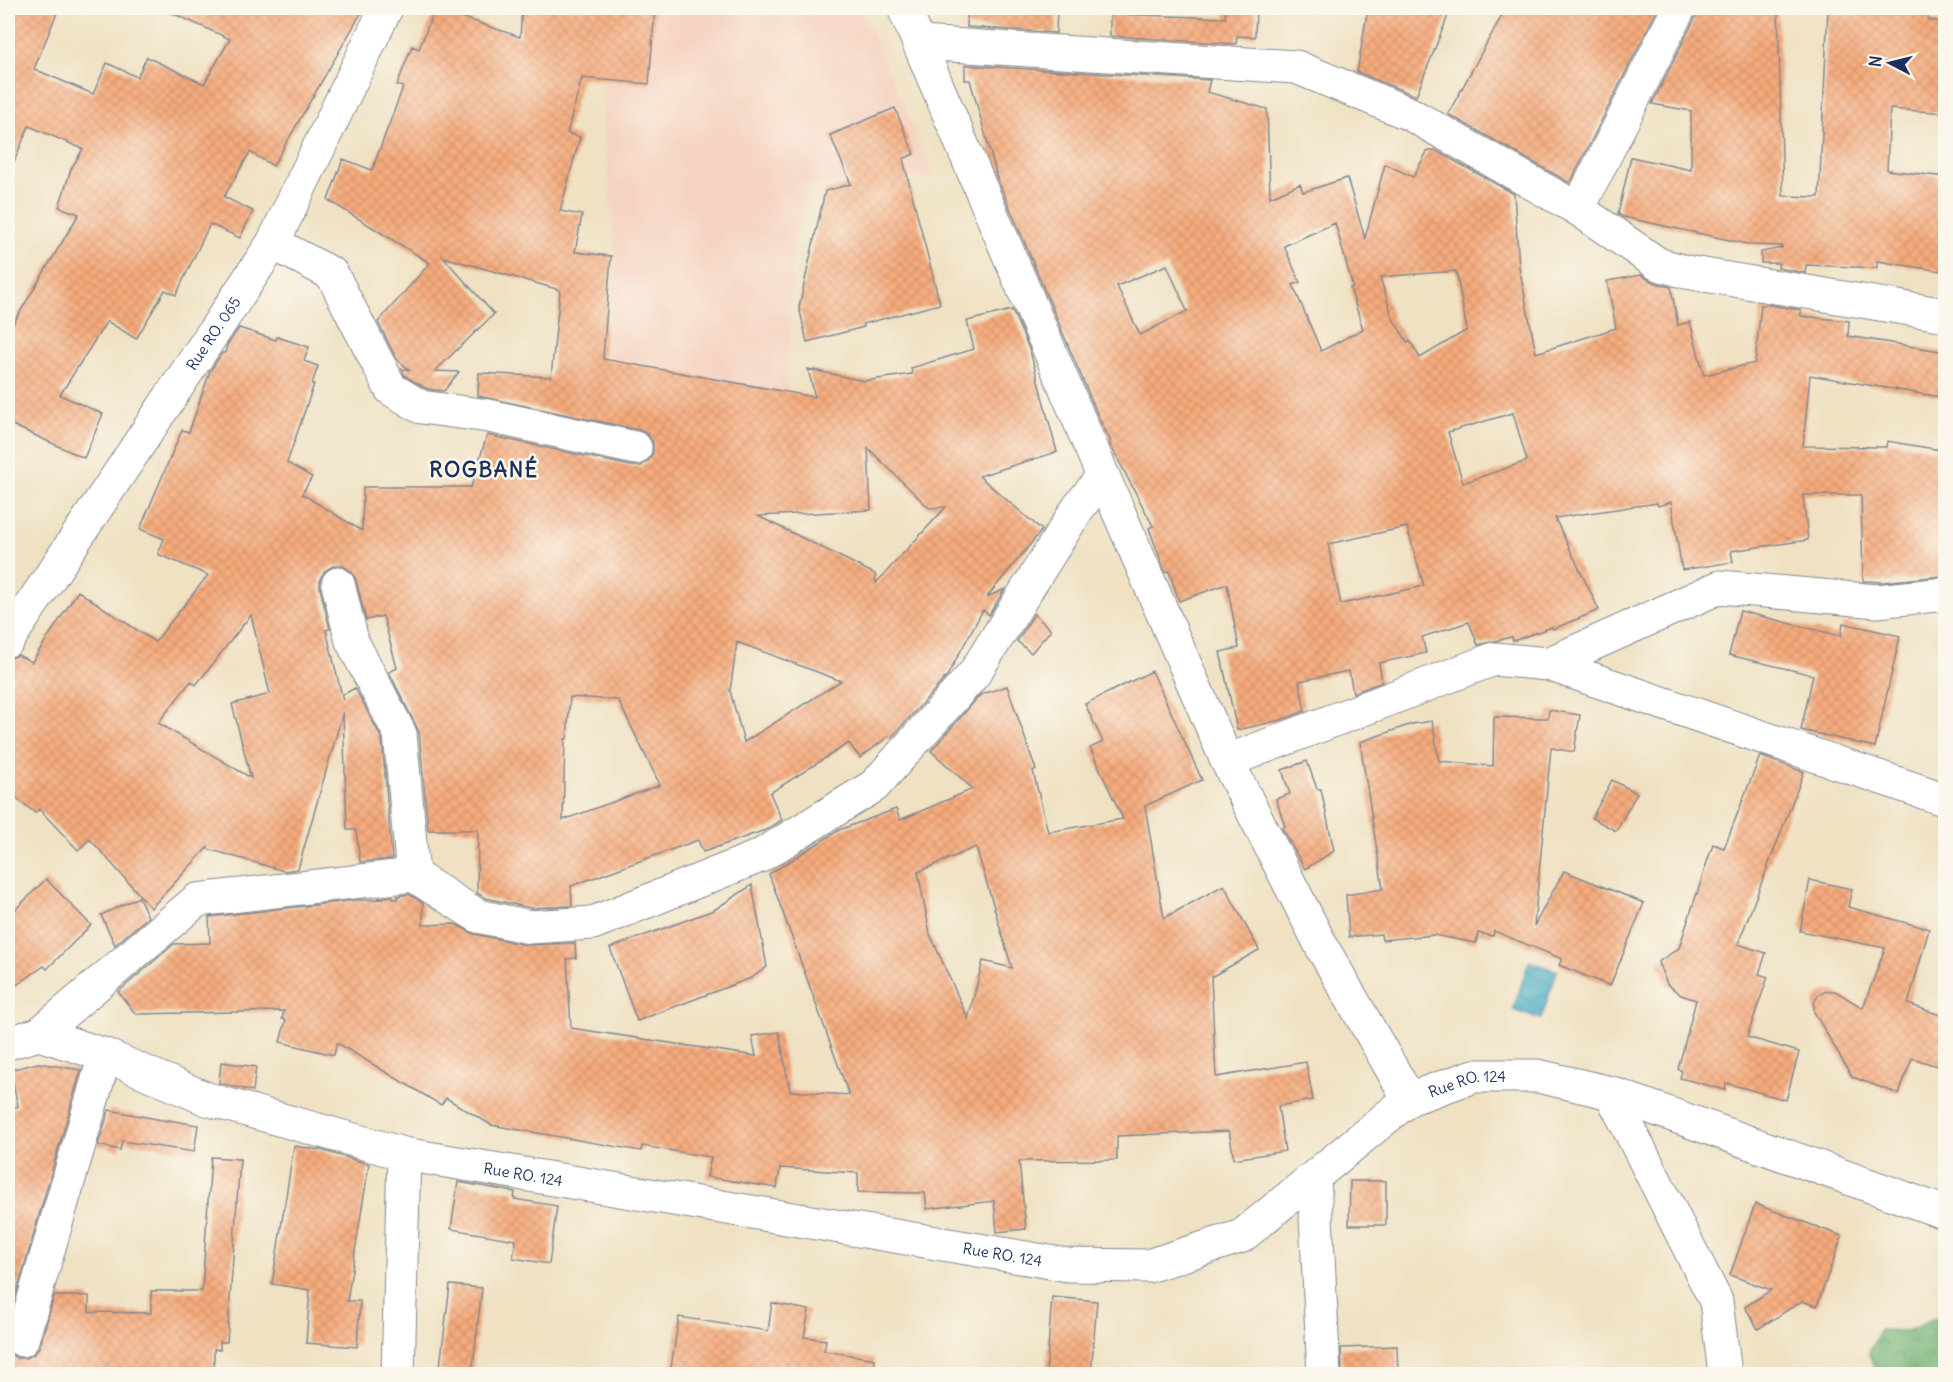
<svg xmlns="http://www.w3.org/2000/svg" width="1953" height="1382" font-family="Delius,sans-serif">
<style>
.built{fill:#f5d3c1}
.forest{fill:url(#forest-crowns);stroke:#457068;stroke-width:1.5}
.water{fill:url(#water-waves);stroke:#2e6d90;stroke-width:1.5}
.building{fill:url(#building-cross-hatch);fill-rule:evenodd}
.lines{fill:none;stroke-linecap:round;stroke-linejoin:round}
.minor-casing{stroke:#858890;stroke-width:35}
.minor{stroke:#fff;stroke-width:33}
.labels{text-anchor:middle;dominant-baseline:central;stroke-width:5;stroke-linejoin:round;paint-order:stroke}
.street-label{font-size:15px;fill:#1b2f5e;stroke:#fbf7ec}
.district-label{font-size:21px;font-weight:bold;letter-spacing:1.5px;fill:#1b2f5e;stroke:#fbf7ec}
</style>
<defs>
<pattern id="forest-crowns" width="20" height="18" patternUnits="userSpaceOnUse" patternTransform="scale(1.5)"><rect width="20" height="18" fill="#6fb072"/><path d="M2 6a3 3 0 1 1 6 0M12 15a3 3 0 1 1 6 0" fill="none" stroke="#5a9061"/></pattern>
<pattern id="water-waves" width="16" height="10" patternUnits="userSpaceOnUse" patternTransform="scale(1.5)"><rect width="16" height="10" fill="#42abc2"/><path d="M0 5q4-4 8 0t8 0" fill="none" stroke="#368ca1"/></pattern>
<pattern id="building-cross-hatch" width="8" height="8" patternUnits="userSpaceOnUse" patternTransform="scale(1.5)"><rect width="8" height="8" fill="#f6ab7b"/><path d="M0 0l8 8M0 8l8-8" fill="none" stroke="#d2936d"/></pattern>
</defs>
<rect width="100%" height="100%" fill="#fbf7ec"/>
<filter id="ink" filterUnits="userSpaceOnUse"><feTurbulence type="fractalNoise" baseFrequency=".0167" numOctaves="2"/><feDisplacementMap in="SourceGraphic" scale="12" xChannelSelector="R" yChannelSelector="G"/><feConvolveMatrix kernelMatrix="1 2 1 2 8 2 1 2 1" color-interpolation-filters="sRGB"/></filter>
<filter id="wash" filterUnits="userSpaceOnUse"><feTurbulence type="fractalNoise" baseFrequency=".008" numOctaves="4" result="noise"/><feDisplacementMap in="SourceGraphic" scale="24" xChannelSelector="R" yChannelSelector="G"/><feGaussianBlur stdDeviation="1.35" result="paint"/><feColorMatrix in="noise" values="0 0 0 0 0 0 0 0 0 0 0 0 0 0 0 0 0 1.4 0 .05"/><feComposite in="paint" operator="in"/></filter>
<g filter="url(#wash)">
<rect width="100%" height="100%" fill="#efe1c2"/>
<polygon class="built" points="596,8 861,8 935,176 810,186 793,246 784,461 601,430 616,258 601,90"/>
<polygon class="forest" points="1942,1316 1945,1316 1945,1374 1876,1374 1869,1352 1880,1330 1907,1331"/>
<polygon class="water" points="1529,961 1557,971 1541,1019 1513,1010"/>
<g id="blocks">
<g class="building">
<polygon points="15,8 59,8 34,69 93,94 107,63 137,77 147,57 204,84 230,39 161,8 364,8 273,166 250,152 224,197 253,211 240,238 210,224 176,295 165,290 136,339 107,321 60,395 103,414 84,458 8,423 8,332 79,214 59,207 71,169 83,149 29,126 8,176 8,27"/>
<path d="M435,8L520,37L522,8H655L649,84L582,78L567,133L580,137L560,211L582,215L575,252L611,256L603,359L815,397L808,369L864,381L912,374L911,368L974,349L967,321L1012,310L1030,351L1057,452L979,476L1042,530L987,597L1005,589L989,615L983,610L947,676L891,738L889,736L860,758L849,743L770,793L782,820L768,829L703,852L698,840L571,886L572,906L531,908L485,898L477,893L478,830H428L419,732L389,672L397,668L383,616L366,620L356,580L352,572L343,566H333L325,571L320,579V588L330,629L326,630L343,700L342,695L355,688L382,739L392,859L360,862L356,830H347L343,712L298,869L284,871L208,849V847L151,908L90,839L78,850L39,809L35,813L8,791V659L18,655L32,662L78,591L155,642L208,575L158,554L164,539L140,529L182,430L189,432L210,371L222,353H225L227,345L239,328L276,340L277,337L309,347L304,361L318,366L312,384H314L287,463L312,477L302,494L362,531L363,487H471L487,435L631,466H641L649,460L653,453V442L647,434L639,430L478,396L479,373L551,377L560,290L443,257L494,314L435,371L459,372L444,391L427,389L405,376L402,369L409,370L396,358L378,322L430,263L328,200L343,159L372,170L403,87L397,85L412,46L419,49ZM868,448L929,508L946,507L876,583L875,574L758,516L871,510ZM251,615L270,694L232,704L251,778L158,723L191,681L196,685ZM737,642L841,681L744,742L730,691ZM570,697L618,700L660,785L563,820L565,739H567Z"/>
<polygon points="967,8 1057,8 1056,33 967,27"/>
<polygon points="1226,8 1256,8 1255,37 1237,36 1236,44 1110,36 1110,14 1225,18"/>
<polygon points="1368,8 1451,8 1416,96 1357,72"/>
<polygon points="1506,8 1658,8 1570,183 1448,114"/>
<polygon points="1698,8 1778,8 1783,196 1819,197 1828,8 1928,8 1928,20 1946,22 1946,113 1890,109 1887,170 1946,177 1946,235 1940,271 1877,261 1877,268 1806,265 1805,273 1778,268 1779,263 1761,263 1761,252 1782,248 1782,246 1752,245 1623,217 1618,214 1631,157 1691,170 1691,111 1652,104 1696,16"/>
<path d="M965,65L1210,80L1207,92L1267,109L1270,197L1300,184L1303,192L1347,178L1365,238L1385,164L1413,177L1427,152L1435,150L1514,194L1519,267L1536,353L1616,328L1607,281L1641,275L1653,282L1671,287L1678,325L1690,322L1704,375L1755,363L1761,305H1770L1801,310V316L1849,321L1848,336L1946,352V398L1810,375L1803,446L1886,447L1887,441L1946,451V494L1940,525L1941,576L1883,582L1863,581L1861,495H1803L1808,540L1731,551L1733,562L1682,570L1671,502L1658,506L1657,503L1555,518L1599,610L1553,629L1552,627L1513,641L1512,637L1478,645L1469,622L1422,637L1426,653L1379,663L1382,682L1353,693L1349,671L1299,681L1305,711L1281,720L1237,730L1220,652L1239,648L1227,584L1179,601L1169,571L1165,572L1149,528L1153,526L1110,444V440L1099,418L995,173H996L970,80H965ZM1335,223L1353,287L1350,288L1363,329L1321,351L1293,285L1300,282L1284,246ZM1167,265L1187,311L1140,335L1117,286ZM1456,271L1467,330L1420,358L1410,341L1408,343L1393,319L1380,277ZM1513,413L1527,461L1463,483L1448,432ZM1407,527L1424,586L1341,604L1328,544Z"/>
<polygon points="895,108 914,154 903,159 940,304 863,324 864,327 807,342 799,307 825,191 851,184 830,135"/>
<polygon points="1740,611 1841,636 1843,623 1900,636 1875,747 1801,730 1813,675 1729,655"/>
<polygon points="1034,614 1051,630 1031,653 1017,641"/>
<path d="M1152,671L1202,780L1145,806L1164,918L1224,885L1259,950L1211,977L1216,1077L1306,1062L1313,1100L1278,1106L1285,1151L1234,1159L1229,1131L1117,1136V1160L1019,1161L1026,1229L997,1232L994,1201L927,1209L925,1193L858,1192V1173L780,1168L777,1188L707,1177L711,1157L642,1146L641,1151L491,1125L446,1098L441,1105L337,1043L334,1055L280,1042L286,1020L282,1019L284,1011L136,1014L118,992L174,944L210,943L209,917L357,900L384,899L378,898L393,896V899H397L398,896L409,894L423,903V925L455,924L474,934L526,945L575,943L576,958L567,959L571,1028L756,1056L752,1036L779,1032L790,1091L849,1095L769,874L839,830L896,809L900,820L973,789L931,751L980,695L1007,686L1036,770L1033,771L1048,832L1123,819L1090,748L1103,742L1085,704ZM976,847L1012,968L983,961L968,1019L930,934L918,872Z"/>
<polygon points="1549,710 1580,715 1574,752 1551,748 1534,926 1564,871 1644,903 1610,986 1559,965 1562,959 1494,931 1493,936 1478,933 1476,943 1434,935 1382,940 1381,934 1349,937 1346,895 1383,889 1360,742 1412,724 1432,721 1439,761 1493,766 1494,717 1548,718"/>
<polygon points="1760,756 1804,772 1738,944 1766,953 1759,974 1768,977 1747,1037 1799,1052 1786,1100 1726,1083 1725,1090 1680,1078 1682,1071 1678,1069 1696,1000 1681,995 1667,984 1658,962 1679,948 1713,844 1724,848"/>
<polygon points="1307,761 1317,789 1321,789 1334,851 1305,869 1282,828 1285,826 1276,799 1290,794 1282,770"/>
<polygon points="1612,780 1637,793 1616,831 1592,818"/>
<polygon points="46,879 91,925 47,969 44,966 8,991 8,917"/>
<polygon points="1810,880 1852,889 1848,907 1929,929 1908,1004 1946,1017 1946,1069 1912,1058 1899,1094 1852,1077 1814,1012 1814,1003 1818,995 1826,991 1835,991 1863,1008 1885,948 1800,931"/>
<polygon points="752,885 767,967 751,978 637,1021 610,948 714,910"/>
<polygon points="139,897 148,917 115,945 101,915"/>
<polygon points="221,1062 256,1067 253,1091 219,1083"/>
<polygon points="38,1063 81,1070 8,1323 8,1111 18,1106 10,1070"/>
<polygon points="109,1110 167,1121 168,1120 198,1125 194,1152 122,1141 120,1150 98,1145"/>
<polygon points="294,1146 321,1150 369,1164 347,1301 360,1301 357,1347 306,1343 310,1290 272,1284"/>
<polygon points="211,1157 240,1159 227,1342 220,1342 220,1350 214,1349 214,1374 8,1374 8,1351 16,1358 26,1358 34,1354 40,1346 54,1296 89,1296 89,1312 151,1313 151,1291 202,1291"/>
<polygon points="1350,1181 1386,1181 1386,1225 1349,1225"/>
<polygon points="458,1182 515,1192 514,1199 557,1206 549,1264 513,1258 516,1240 451,1229"/>
<polygon points="1755,1204 1842,1236 1817,1306 1802,1301 1758,1329 1745,1307 1771,1290 1730,1275"/>
<polygon points="450,1285 482,1288 472,1374 439,1374"/>
<polygon points="1052,1297 1097,1301 1091,1374 1046,1374"/>
<polygon points="772,1303 809,1310 804,1337 826,1340 824,1351 875,1359 874,1374 670,1374 679,1317 768,1331"/>
<polygon points="1397,1346 1398,1374 1342,1374 1341,1348"/>
</g>
</g>
</g>
<g filter="url(#ink)">
<use href="#blocks" fill-opacity="0" stroke="#858890" stroke-width="1.5"/>
<g class="lines">
<defs>
<g id="minor">
<polyline points="904,8 1103,476 1227,761 1322,947 1409,1099"/>
<polyline points="920,43 1296,67 1410,114 1578,209 1658,264 1686,272 1946,315"/>
<polyline points="1578,209 1679,8"/>
<polyline points="273,243 332,274 391,389 421,407 489,416 635,448"/>
<polyline points="338,584 352,641 400,734 413,875"/>
<path id="s1" d="M8,640L273,243L386,8"/>
<polyline points="1548,664 1720,587 1877,601 1946,594"/>
<polyline points="1227,761 1494,659 1548,664 1946,800"/>
<polyline points="39,1034 197,900 413,875 478,916 530,927 593,923 760,856 874,786 974,674 1078,508 1103,476"/>
<path id="s2" d="M8,1043L39,1034L105,1055L207,1099L404,1154L1068,1265L1148,1266L1242,1236L1409,1099L1474,1076H1538L1611,1093L1946,1213"/>
<polyline points="1611,1093 1716,1301 1725,1374"/>
<polyline points="1314,1178 1324,1374"/>
<polyline points="22,1340 105,1055"/>
<polyline points="398,1374 404,1154"/>
</g>
</defs>
<use href="#minor" class="minor-casing"/>
<use href="#minor" class="minor"/>
</g>
</g>
<g class="labels">
<g class="street-label">
<text stroke="none"><textPath href="#s1" startOffset="369">Rue RO. 065</textPath></text>
<text stroke="none"><textPath href="#s2" startOffset="1546">Rue RO. 124</textPath></text>
<text stroke="none"><textPath href="#s2" startOffset="538">Rue RO. 124</textPath></text>
<text stroke="none"><textPath href="#s2" startOffset="1024">Rue RO. 124</textPath></text>
</g>
<g class="district-label">
<text x="484" y="469">ROGBANÉ</text>
</g>
</g>
<rect width="1953" height="1382" fill="none" stroke="#fbf7ec" stroke-width="30"/>
<g transform="translate(1890 63) rotate(277)" stroke="#fbf7ec" stroke-width="4.5" paint-order="stroke">
<path d="M0-4.5L10 22L0 15L-10 22Z" fill="#1b2f5e"/>
<text y="-9" font-size="16" font-weight="bold" text-anchor="middle" fill="#1b2f5e">N</text>
</g>
</svg>
